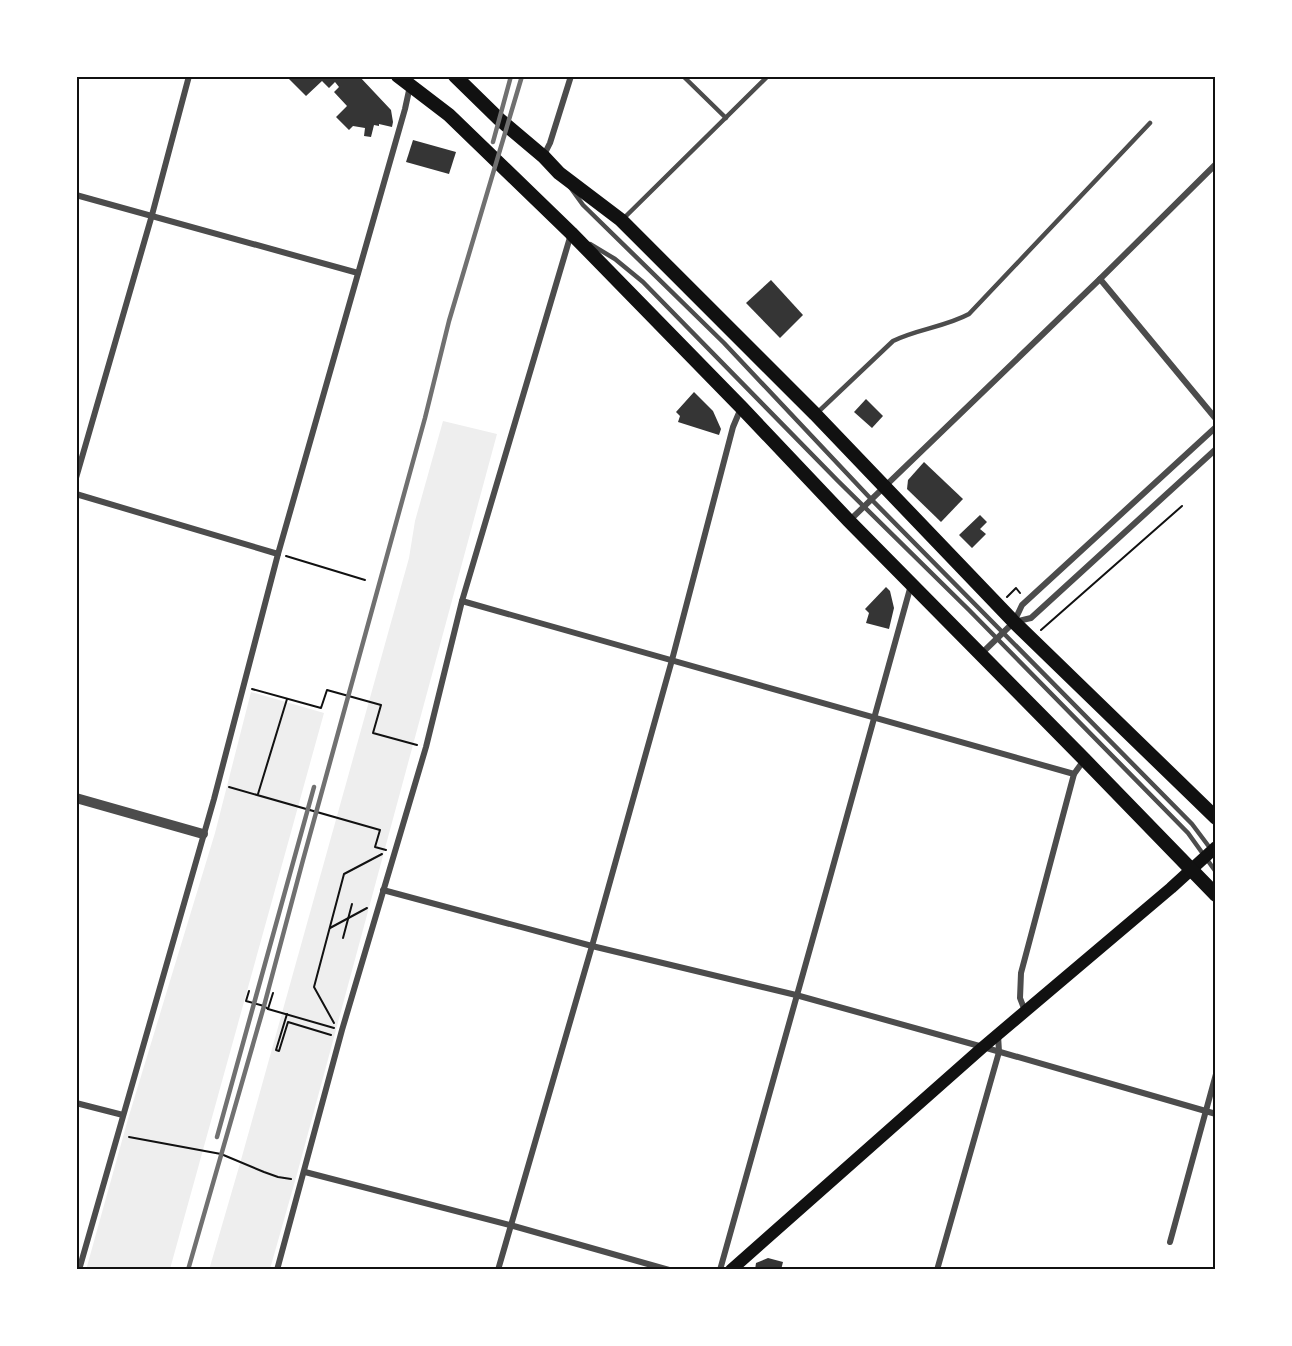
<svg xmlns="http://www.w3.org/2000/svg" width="1292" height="1346" font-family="Manrope,sans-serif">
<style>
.green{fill:#eee}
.building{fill:#353535}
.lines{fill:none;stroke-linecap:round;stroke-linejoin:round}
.path{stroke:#111;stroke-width:2}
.service{stroke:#4c4c4c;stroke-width:4.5}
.minor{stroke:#4c4c4c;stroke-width:6}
.tertiary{stroke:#4c4c4c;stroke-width:10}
.secondary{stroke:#111;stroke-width:12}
.trunk{stroke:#111;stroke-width:14}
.rail{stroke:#707070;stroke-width:4.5}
.neatline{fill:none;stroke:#111;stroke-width:2}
</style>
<rect width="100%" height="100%" fill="#fff"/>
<g class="green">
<polygon points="443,421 497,434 297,1174 270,1269 209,1270 241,1160 409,558 415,521"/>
<polygon points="251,692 324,713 170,1269 86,1270 128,1119 215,833"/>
</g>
<g class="building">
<polygon points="286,76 359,76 391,110 393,122 392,127 379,124 379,126 374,125 371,137 364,136 365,128 353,126 349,130 336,117 347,106 334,92 339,87 335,82 329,88 322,81 306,96"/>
<polygon points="413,140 456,152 449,174 406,162"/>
<polygon points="771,280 803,315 780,338 746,303"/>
<polygon points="694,392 713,411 721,429 719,435 678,422 680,416 676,412"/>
<polygon points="866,399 883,416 872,428 854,412"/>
<polygon points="924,462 963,499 941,522 907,489 908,480"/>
<polygon points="980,515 987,522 980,529 986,534 972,548 959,535"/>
<polygon points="886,587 890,591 894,608 889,629 866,623 869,613 865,609"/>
<polygon points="768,1258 783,1262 781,1270 755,1270 756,1263"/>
</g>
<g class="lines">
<g class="path">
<polyline points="286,556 365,580"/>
<polyline points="1007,597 1016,588 1020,593"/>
<polyline points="1041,630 1182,506"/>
<polyline points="252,689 321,708 327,690 381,705 373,733 417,745"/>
<polyline points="229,787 380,830 375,847 386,850"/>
<polyline points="258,794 287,699"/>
<polyline points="330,928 367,908"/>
<polyline points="343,938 352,904"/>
<polyline points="249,991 246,1001 264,1006 268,1009 273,993"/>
<polyline points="268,1009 334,1028"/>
<polyline points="287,1014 276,1050 279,1051 288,1022 331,1035"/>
<polyline points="334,1023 314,987 344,874 382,854"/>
<polyline points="129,1137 221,1154 264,1172 278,1177 291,1179"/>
</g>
<g class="service">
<polyline points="683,76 726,118"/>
<polyline points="570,187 583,205 724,343 871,499 1192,824 1216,856"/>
<polyline points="623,219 768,76"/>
<polyline points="590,244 615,259 643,282 838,481 969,610 1188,833 1216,872"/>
<path d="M817,413L893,341C917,329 945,327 969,314L1150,123"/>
</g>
<g class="minor">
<polyline points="544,155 550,143 571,76"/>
<polyline points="76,195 358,273"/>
<polyline points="1100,279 1216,419"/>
<polyline points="76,478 152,215 189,76"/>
<polyline points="76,494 278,554"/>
<polyline points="849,521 1100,279 1216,164"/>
<polyline points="462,601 1074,774"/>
<polyline points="1014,622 1031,618 1216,449"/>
<polyline points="981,654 1014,622 1022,605 1216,427"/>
<polyline points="383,890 592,946 796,995 983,1047 1216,1114"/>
<polyline points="1025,1011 1020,998 1021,973 1074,774 1084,760"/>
<polyline points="76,1103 123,1115"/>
<polyline points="305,1172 510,1225 669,1270"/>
<polyline points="1170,1242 1216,1074"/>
<polyline points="79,1270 214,799 278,554 405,109 410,86"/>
<polyline points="277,1270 342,1030 426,747 462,601 571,234"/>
<polyline points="498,1270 592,946 672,660 733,427 741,408"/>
<path d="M720,1270C783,1041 849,814 911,585"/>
<polyline points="937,1270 999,1052 998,1035"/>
</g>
<polyline class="tertiary" points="76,798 203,834"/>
<polyline class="secondary" points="731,1270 983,1047 1171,888 1216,847"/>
<g class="trunk">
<polyline points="398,76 449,115 571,233 742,408 849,521 1084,759 1216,895"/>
<polyline points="455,76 499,119 544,157 559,173 621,220 815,414 1014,622 1216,818"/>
</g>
<g class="rail">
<polyline points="493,142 511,76"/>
<polyline points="217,1137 314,787"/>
<polyline points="188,1270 264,1006 303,860 425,418 449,321 522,76"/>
</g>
</g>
<rect width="1292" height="1346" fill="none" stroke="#ffffff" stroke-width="156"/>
<rect x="78" y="78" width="1136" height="1190" class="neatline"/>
</svg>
